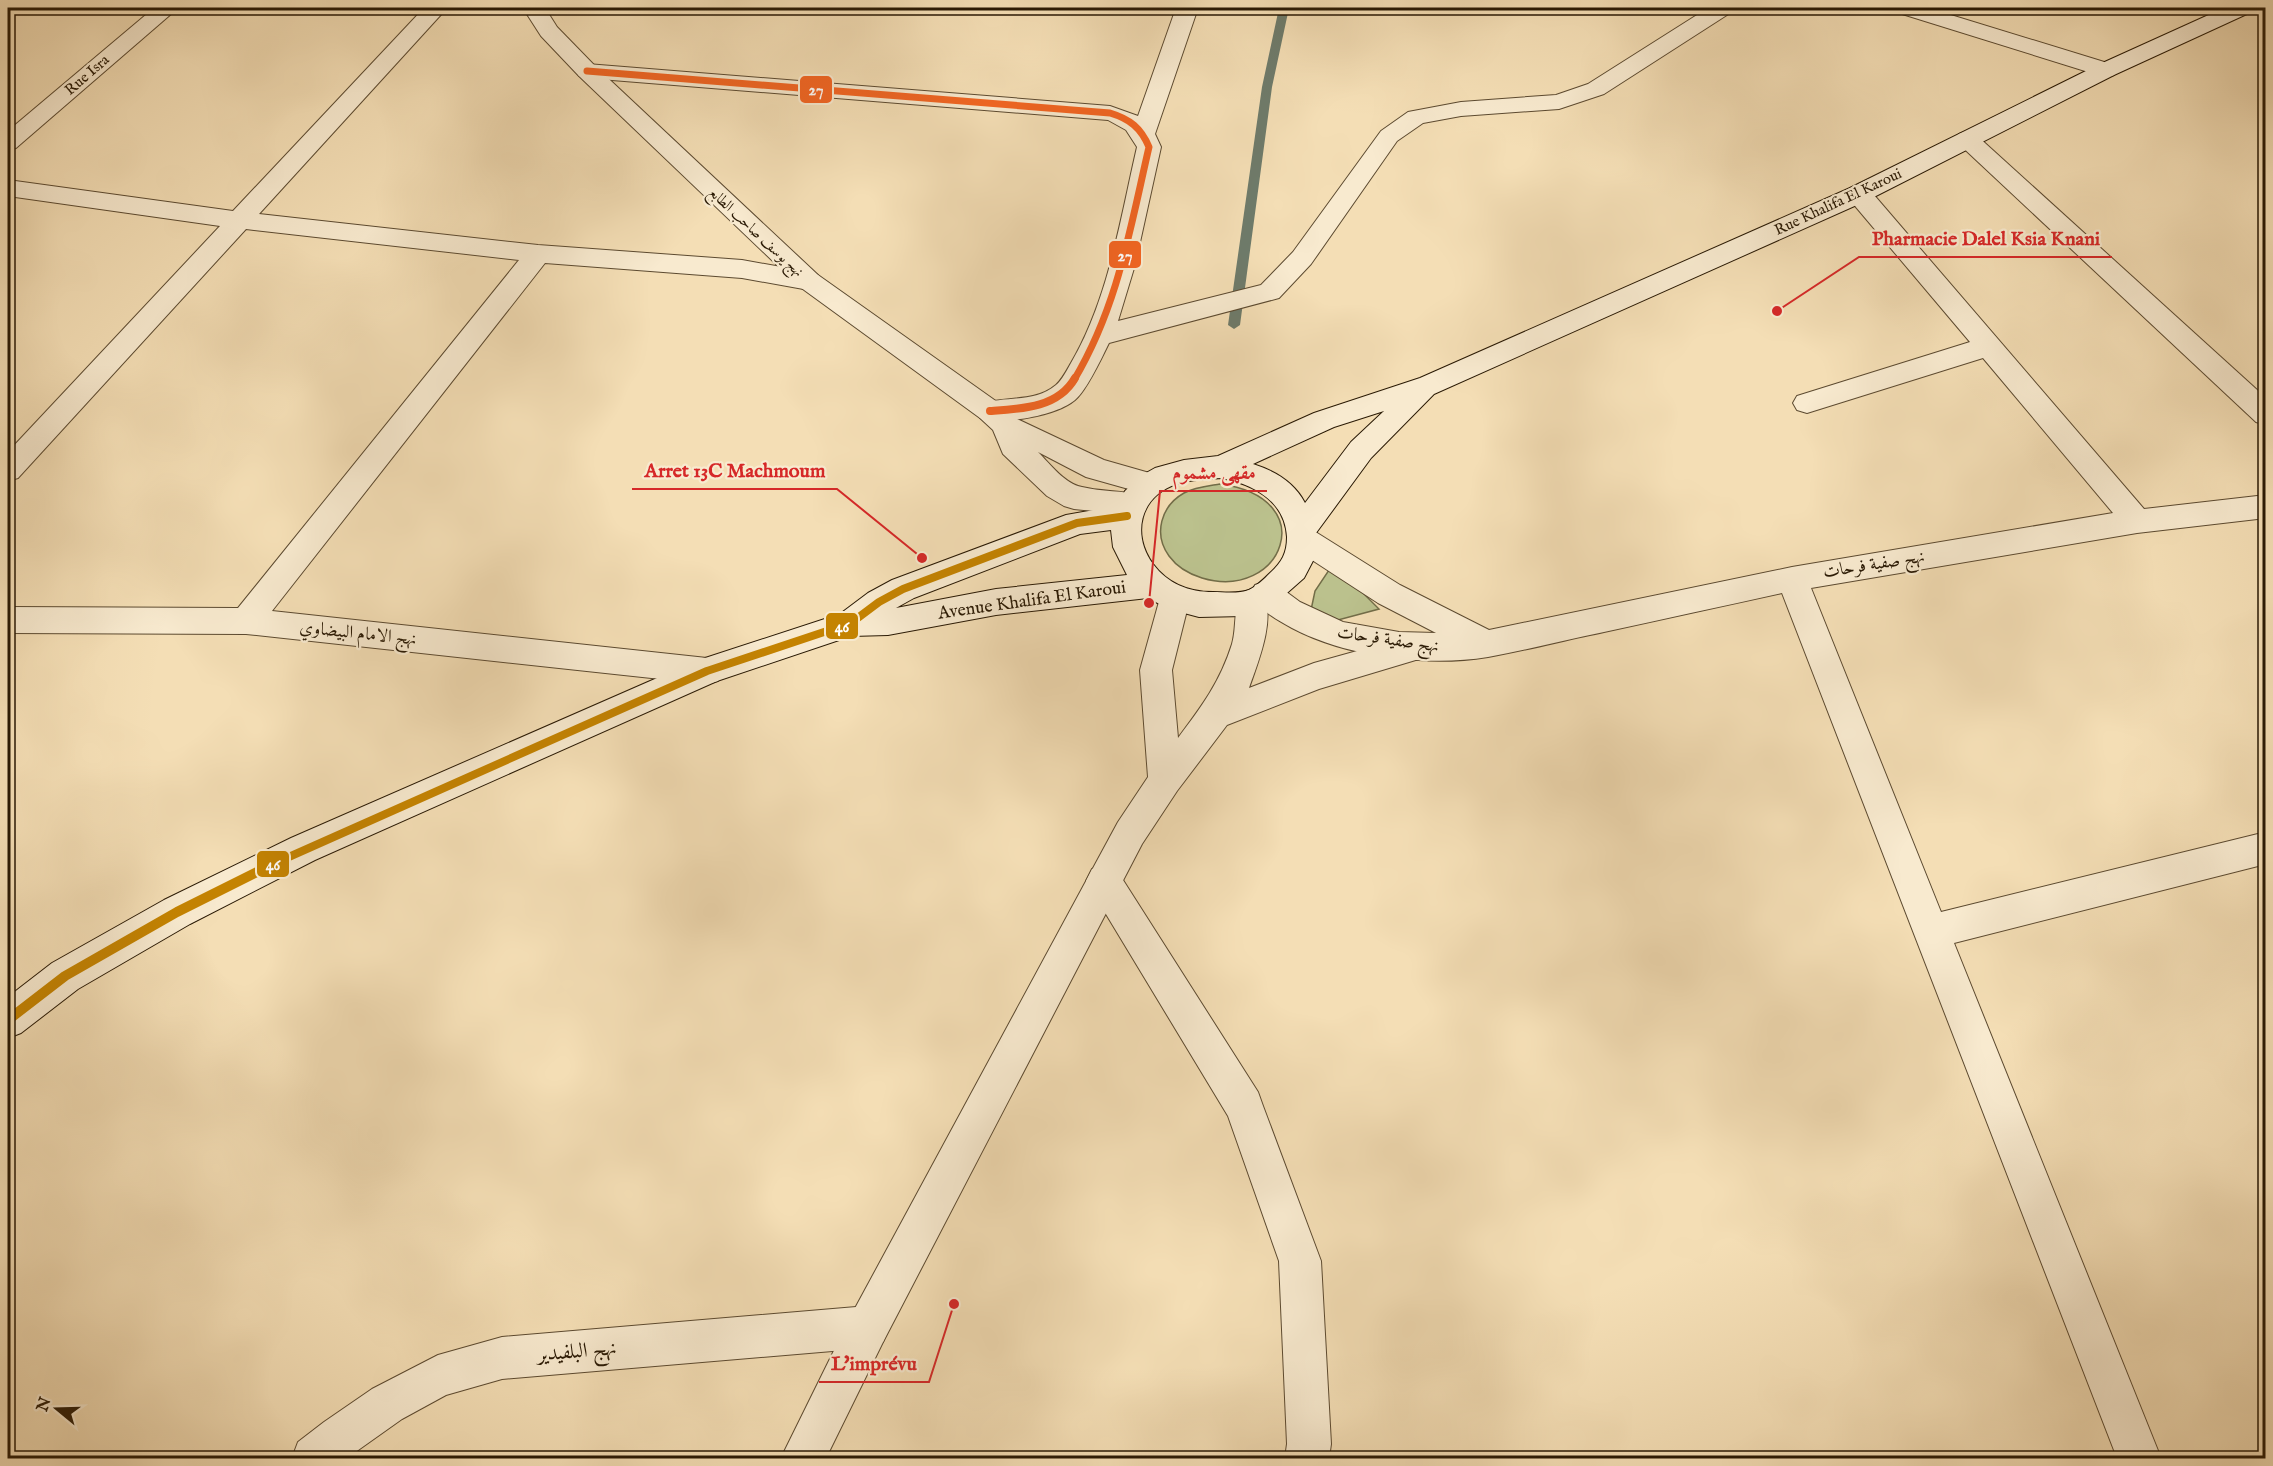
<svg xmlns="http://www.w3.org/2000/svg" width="2273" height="1466" font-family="'IM FELL English',Amiri,serif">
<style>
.green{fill:#bbc18d;stroke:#726d48;stroke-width:1.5}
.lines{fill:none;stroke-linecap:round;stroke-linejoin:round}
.stream{fill:#6e7b6b;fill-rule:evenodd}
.minor-casing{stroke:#5c4a30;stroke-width:2}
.tertiary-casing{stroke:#5c4a30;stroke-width:2}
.secondary-casing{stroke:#291904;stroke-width:2}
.minor{fill:#f8eacf;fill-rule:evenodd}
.tertiary{fill:#f8eacf;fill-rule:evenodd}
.secondary{fill:#f8eacf;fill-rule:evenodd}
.bus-1-far1-casing{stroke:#f8eacf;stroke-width:10}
.bus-1-casing{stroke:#f8eacf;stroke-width:13}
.bus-2-far1-casing{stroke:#f8eacf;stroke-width:13}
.bus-2-casing{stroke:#f8eacf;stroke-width:15}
.bus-1-far1{stroke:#f26522;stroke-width:7}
.bus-1{stroke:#f26522;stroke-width:8}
.bus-2-far1{stroke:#c48301;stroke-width:8}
.bus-2{stroke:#c48301;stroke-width:10}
.labels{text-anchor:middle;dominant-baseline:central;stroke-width:4.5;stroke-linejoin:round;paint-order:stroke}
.far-street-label{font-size:15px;fill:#291904;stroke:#f8eacf}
.street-label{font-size:18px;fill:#291904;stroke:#f8eacf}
.near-street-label{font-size:21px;fill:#291904;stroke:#f8eacf}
.leader{fill:none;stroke:#d62828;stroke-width:2}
.callout-dot{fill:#d62828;stroke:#f8eacf;stroke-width:2}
.callout-label{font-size:20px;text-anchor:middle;font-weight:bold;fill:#d62828;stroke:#f8eacf;stroke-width:4.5;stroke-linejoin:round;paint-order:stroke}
.line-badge{stroke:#f8eacf;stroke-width:2}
.badge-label{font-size:16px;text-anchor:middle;font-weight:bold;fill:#fff}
</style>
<rect width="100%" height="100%" fill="#f4deb5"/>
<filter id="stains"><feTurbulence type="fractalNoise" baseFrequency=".00333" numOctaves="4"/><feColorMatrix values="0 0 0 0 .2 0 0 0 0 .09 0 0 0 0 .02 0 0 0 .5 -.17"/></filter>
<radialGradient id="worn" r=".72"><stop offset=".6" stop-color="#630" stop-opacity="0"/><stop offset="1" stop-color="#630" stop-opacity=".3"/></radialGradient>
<g class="green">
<path d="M1220,484C1324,498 1282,602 1202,578C1189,574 1177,567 1169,556C1153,534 1161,506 1184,493C1195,487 1208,486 1220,484Z"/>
<polygon points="1331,567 1356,586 1379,609 1338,620 1311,610 1315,591"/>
</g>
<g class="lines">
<polygon class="stream" points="1279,8 1289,8 1272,87 1240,325 1234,329 1228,325 1262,87"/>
<defs>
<g id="minor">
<polygon points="154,8 178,8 16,148 8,150 8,131"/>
<polygon points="424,8 447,8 259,214 538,245 742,260 809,272 818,275 822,281 818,287 809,290 742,278 545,263 272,611 707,658 718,661 723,671 718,681 707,684 246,634 8,633 8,607 238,608 519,260 246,229 18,478 8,481 8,452 220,226 8,196 8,180 233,211"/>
<path d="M1176,8H1198L1155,134L1161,147L1135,265L1118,321L1261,285L1293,252L1381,131L1408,112L1461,102L1556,95L1588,84L1708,8H1733L1730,13L1604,94L1559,109L1461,116L1423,123L1397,141L1311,264L1279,298L1109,343C1102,357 1087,390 1075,400C1056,416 1003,425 980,418L976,411L980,404C1004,396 1035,403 1056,385C1062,380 1067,370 1071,363C1109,298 1120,220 1137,147L1126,130L1108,120L587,78L579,76L576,71L579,66L587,64L1110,106L1138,116Z"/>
<polygon points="1896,8 1928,8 2114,65 2117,70 2114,75 2106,77 2098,75 1899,13"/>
<polygon points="1967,131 1975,134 2266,398 2266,425 2256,422 1959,144 1955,139 1959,134"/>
<path d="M1859,186L1868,188L2144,509L2266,495V518L2137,533L1811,588L1941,912L2266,832V864L1954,943L2161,1458H2117L1782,593C1723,606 1663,619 1604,632C1565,640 1527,650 1488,657C1427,667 1347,657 1292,628C1277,620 1259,610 1251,594L1255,585L1266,581L1277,585L1300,602L1343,622L1399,632L1436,633L1378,603L1292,547L1288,539L1292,531L1303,527L1314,531L1400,585L1489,630L1792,567L2113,513L1983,358L1807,413L1797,410L1793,403L1797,396L1970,342L1850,200L1847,194L1850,188Z"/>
<polygon points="1104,865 1116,869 1258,1092 1263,1106 1321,1261 1331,1444 1329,1458 1285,1458 1287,1444 1279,1261 1228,1116 1086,881 1092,869"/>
<polygon points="868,1306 883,1312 889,1327 883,1342 868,1348 502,1379 446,1395 402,1419 347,1458 292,1458 298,1442 324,1422 372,1389 438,1355 502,1337"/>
</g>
<g id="tertiary">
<path d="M523,8H545L557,27L595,66L818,275L1000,404L1015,418L1104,460L1160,476L1165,484L1160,492L1150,495L1086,477L1038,452C1050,464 1065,484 1082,487C1102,492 1123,490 1142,496L1147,504L1142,512L1132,515L1074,509L1064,506L1047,496L1003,454L993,430L980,418L800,287L579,76L541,36Z"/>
<path d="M1175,585L1186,589L1190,598L1172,670L1178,738C1202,706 1220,682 1232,644C1237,627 1233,609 1241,593L1252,589L1263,593C1276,619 1258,662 1249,688L1314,663L1418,634L1429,638L1434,647L1429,656L1319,689L1227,725L1177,791L1142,844L883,1342L826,1458H781L853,1312L1118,822L1148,777L1140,670L1160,598L1164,589Z"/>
</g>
<path id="secondary" d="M2224,8H2252L2249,13L2114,75L1868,200L1434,394L1371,458L1316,533L1315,557L1304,578L1270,608L1244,616L1199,617L1169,609L1148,598L996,615L888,635L851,636L717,681L315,860L190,924L78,989L21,1033L8,1038V997L52,963L164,900L291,838L696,661L840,614L868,593L892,580L1066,515L1117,506L1125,491L1139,477L1155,468L1184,460L1218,456L1314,413L1420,378L1850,188L2098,65ZM1384,411L1351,442L1305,503C1294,482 1275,471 1253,464L1334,427ZM1222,478C1254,485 1285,501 1287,537C1287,553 1282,562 1270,573C1264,579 1257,586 1249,590C1239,594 1223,592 1213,592C1189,592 1168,584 1153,564C1131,534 1140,496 1177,484C1191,479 1207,479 1222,478ZM1111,530L1113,547L1127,575L996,589L896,608L914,598L1080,534Z"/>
</defs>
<use href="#minor" class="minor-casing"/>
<use href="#tertiary" class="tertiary-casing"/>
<use href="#secondary" class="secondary-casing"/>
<use href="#minor" class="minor"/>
<use href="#tertiary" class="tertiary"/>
<use href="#secondary" class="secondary"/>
<defs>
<path id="bus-1-far1" d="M587,71L1110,113C1130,119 1141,128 1149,147C1130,229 1118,306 1074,380"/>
<path id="bus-1" d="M990,411C1021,409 1058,408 1075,378"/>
<polyline id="bus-2-far1" points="282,860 707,671 851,623 879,602 903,589 1077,523 1127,516"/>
<polyline id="bus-2" points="8,1020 65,976 177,912 285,858"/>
</defs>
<use href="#bus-1-far1" class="bus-1-far1-casing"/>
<use href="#bus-1" class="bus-1-casing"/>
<use href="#bus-2-far1" class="bus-2-far1-casing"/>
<use href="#bus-2" class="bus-2-casing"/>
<use href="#bus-1-far1" class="bus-1-far1"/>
<use href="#bus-1" class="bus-1"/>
<use href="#bus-2-far1" class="bus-2-far1"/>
<use href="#bus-2" class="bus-2"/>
</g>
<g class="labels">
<g class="far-street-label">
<text transform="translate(87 75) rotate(-41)">Rue Isra</text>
<text transform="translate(1838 202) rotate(-25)">Rue Khalifa El Karoui</text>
<text transform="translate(756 232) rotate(43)">نهج يوسف صاحب الطابع</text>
</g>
<g class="street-label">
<text transform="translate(1874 565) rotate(-9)">نهج صفية فرحات</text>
<text transform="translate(1032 601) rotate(-8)">Avenue Khalifa El Karoui</text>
<text transform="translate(358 634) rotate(6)">نهج الامام البيضاوي</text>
<text transform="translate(1388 640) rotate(8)">نهج صفية فرحات</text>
</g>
<g class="near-street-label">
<text transform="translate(577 1352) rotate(-5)">نهج البلفيدير</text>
</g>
</g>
<path class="leader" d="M1777 311L1859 257H2112M922 558L837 489H632M1149 603L1160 491H1267M954 1304L929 1382H819"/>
<g class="callout-dot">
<circle cx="1777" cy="311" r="6"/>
<circle cx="922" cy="558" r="6"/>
<circle cx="1149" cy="603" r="6"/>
<circle cx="954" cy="1304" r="6"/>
</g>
<g class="callout-label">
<text x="1986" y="245">Pharmacie Dalel Ksia Knani</text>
<text x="735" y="477">Arret 13C Machmoum</text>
<text x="1214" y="479">مقهى مشموم</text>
<text x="874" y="1370">L'imprévu</text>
</g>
<g class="line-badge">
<rect x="799" y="75" width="34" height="29" rx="6" fill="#f26522"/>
<rect x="1108" y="240" width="34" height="29" rx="6" fill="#f26522"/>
<rect x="825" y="612" width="34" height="28" rx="6" fill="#c48301"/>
<rect x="256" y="850" width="34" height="28" rx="6" fill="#c48301"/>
</g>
<g class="badge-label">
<text x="816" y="95">27</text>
<text x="1125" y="261">27</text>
<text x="842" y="632">46</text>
<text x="273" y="870">46</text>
</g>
<rect width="2273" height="1466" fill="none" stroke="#f4deb5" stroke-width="30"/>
<rect x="9" y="9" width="2255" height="1448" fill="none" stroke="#291904" stroke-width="3"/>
<rect x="15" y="15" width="2243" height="1436" fill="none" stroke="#291904" stroke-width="1.5"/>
<g transform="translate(57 1409) rotate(289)" stroke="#f8eacf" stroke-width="4.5" paint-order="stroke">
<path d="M0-4.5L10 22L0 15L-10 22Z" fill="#291904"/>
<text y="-9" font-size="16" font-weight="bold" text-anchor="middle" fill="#291904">N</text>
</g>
<rect width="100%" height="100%" filter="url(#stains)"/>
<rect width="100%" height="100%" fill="url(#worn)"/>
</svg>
